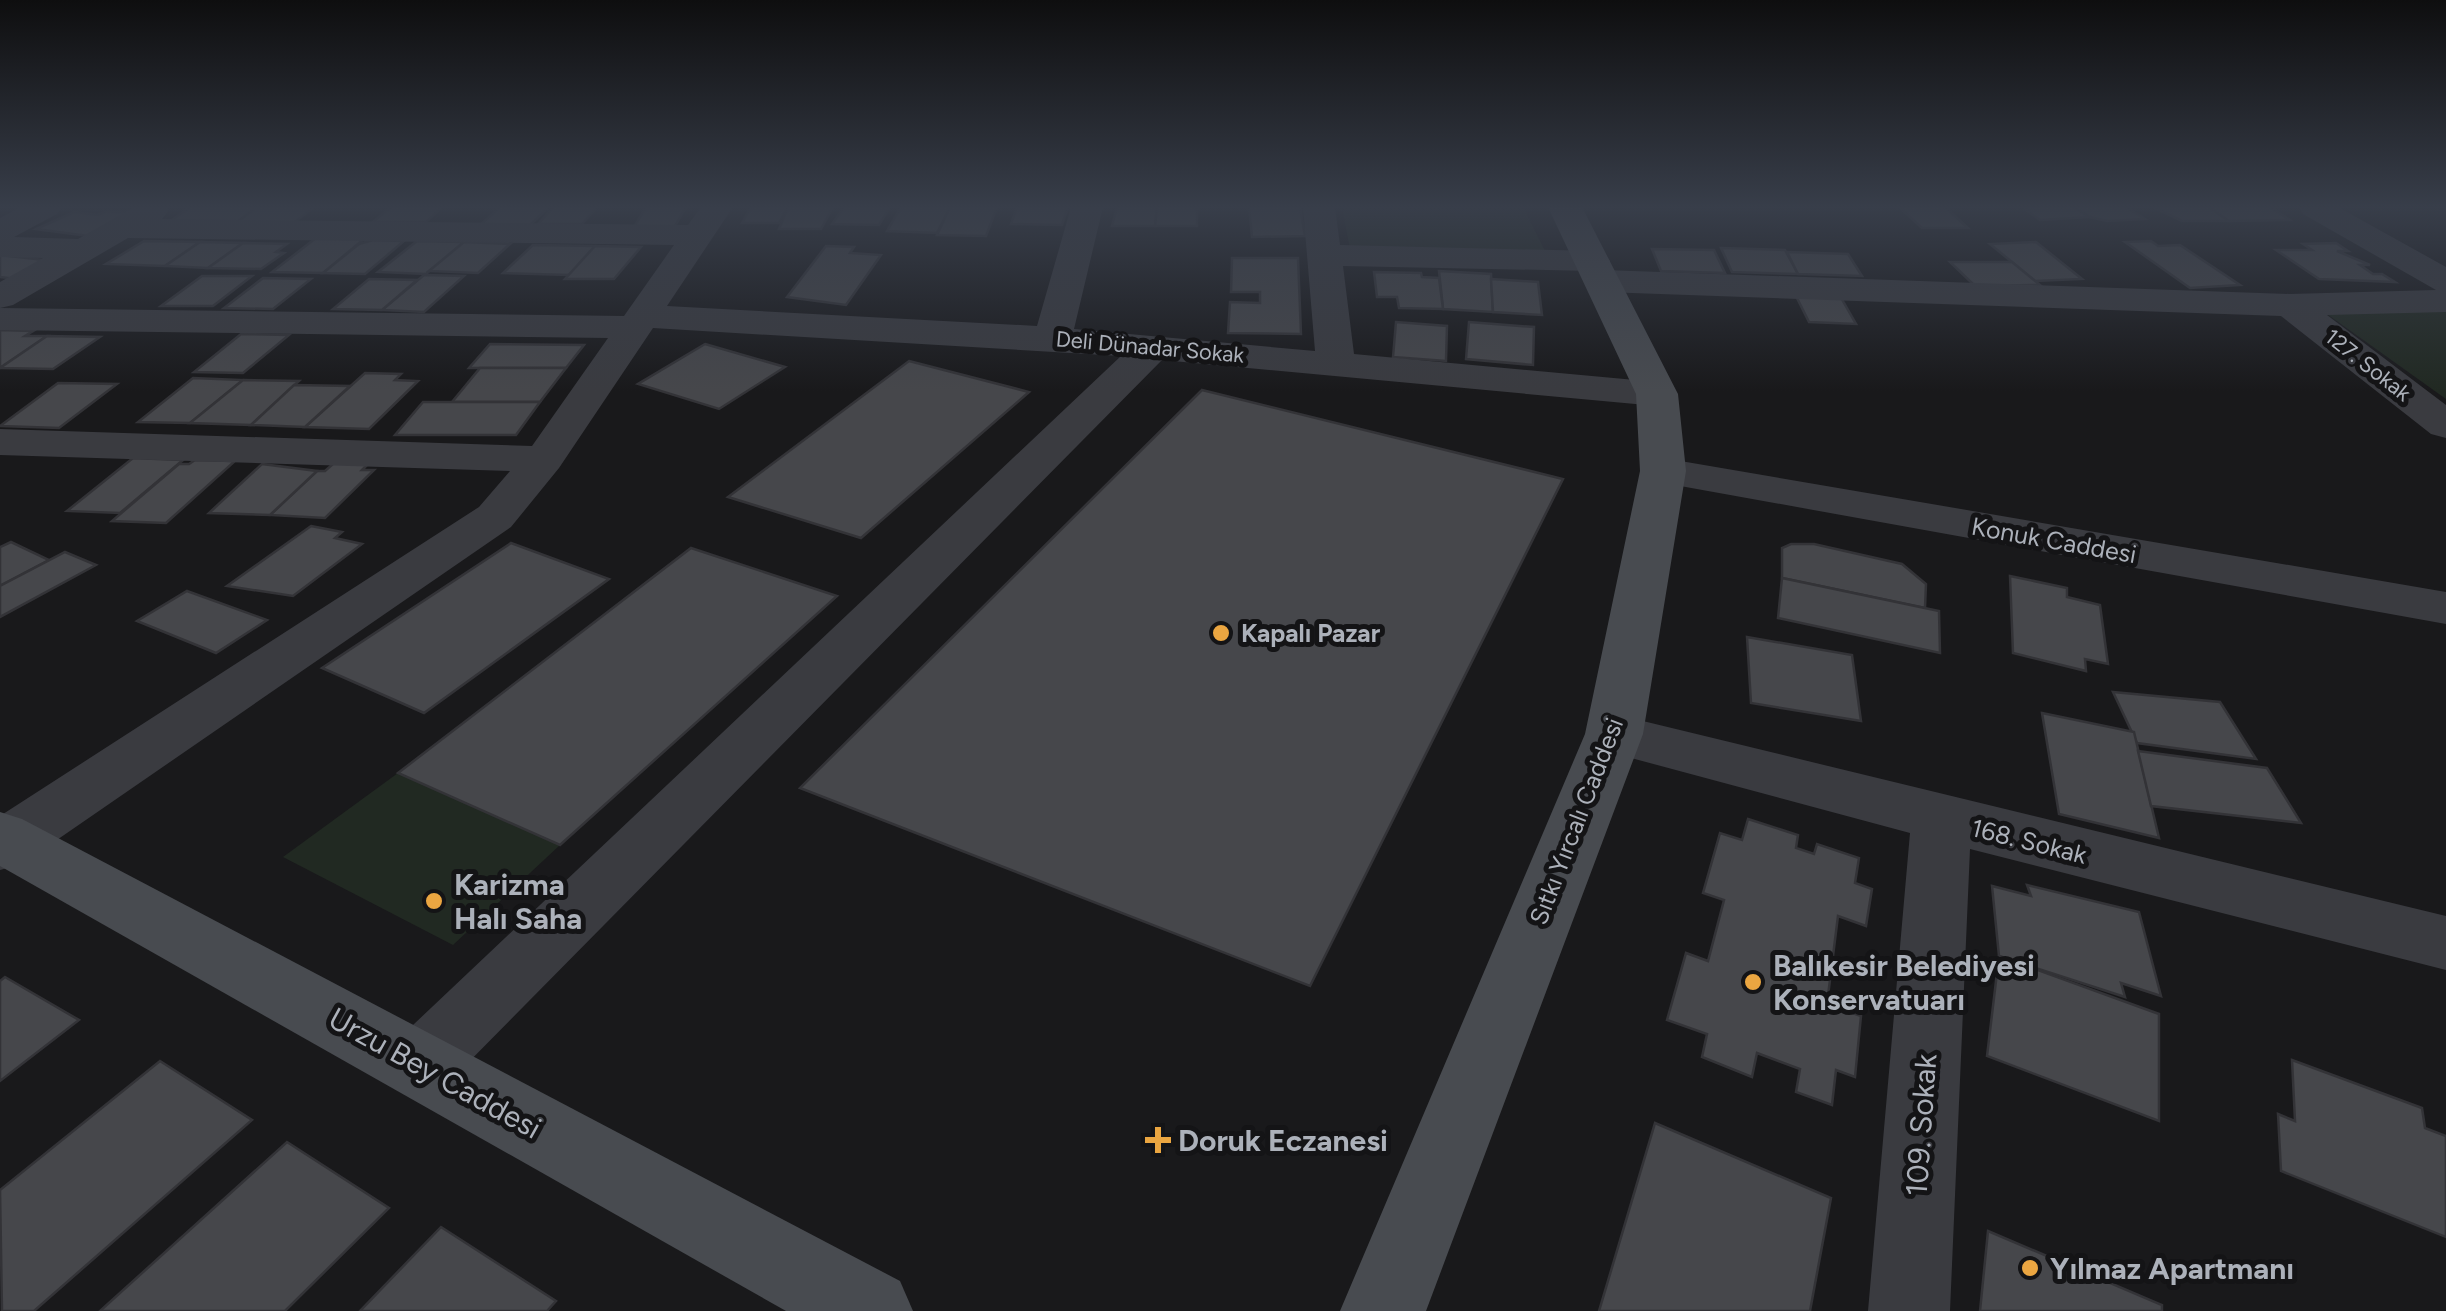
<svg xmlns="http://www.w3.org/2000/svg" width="2446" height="1311" font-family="Figtree,sans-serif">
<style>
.green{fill:#212922}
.building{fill:#46474b;stroke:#333337;stroke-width:2.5}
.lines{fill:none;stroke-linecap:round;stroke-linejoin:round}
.street{fill:#3a3b40;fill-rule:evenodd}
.secondary{fill:#484b50;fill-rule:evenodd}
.poi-dot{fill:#eba641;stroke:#141416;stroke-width:4}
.labels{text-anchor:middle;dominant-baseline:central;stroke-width:10;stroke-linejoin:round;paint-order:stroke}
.far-street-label{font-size:22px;fill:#acb1ba;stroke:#141416}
.street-label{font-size:25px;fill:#acb1ba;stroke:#141416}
.poi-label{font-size:25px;font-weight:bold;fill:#acb1ba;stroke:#141416;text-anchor:start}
.near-poi-label{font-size:30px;font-weight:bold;fill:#acb1ba;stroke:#141416;text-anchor:start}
.near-street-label{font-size:30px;fill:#acb1ba;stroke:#141416}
</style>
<rect width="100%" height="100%" fill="#19191b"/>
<g class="green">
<polygon points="1342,207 1523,207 1545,251 1350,249"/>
<polygon points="2446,310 2446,399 2327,314"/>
<polygon points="398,773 560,845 453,945 283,857"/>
</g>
<g class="building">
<polygon points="190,207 257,207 236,223 168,223"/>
<polygon points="257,207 314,207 295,222 236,223"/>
<polygon points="391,207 442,207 426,222 373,222"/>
<polygon points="500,207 549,207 528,227 479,226"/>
<polygon points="554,207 597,207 582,224 538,224"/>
<polygon points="646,207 686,207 675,226 634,227"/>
<polygon points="751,207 788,207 779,223 742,223"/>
<polygon points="788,207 833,207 821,229 779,229"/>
<polygon points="844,207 890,207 879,225 832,224"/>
<polygon points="901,207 950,207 937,233 887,231"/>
<polygon points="950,207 997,207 986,236 937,235"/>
<polygon points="1017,207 1068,207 1062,225 1011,224"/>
<polygon points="1117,207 1157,207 1155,226 1112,226"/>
<polygon points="1157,207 1197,207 1197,226 1155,226"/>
<polygon points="1249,207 1300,207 1305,236 1252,237"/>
<polygon points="1899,207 1945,207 1968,228 1922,228"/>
<polygon points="2022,207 2074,207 2090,217 2040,220"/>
<polygon points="2074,207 2126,207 2145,219 2107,221 2090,217"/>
<polygon points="2153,207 2209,207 2229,221 2182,221"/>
<polygon points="2209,207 2270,207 2290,220 2229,221"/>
<polygon points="107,211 135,214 88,236 36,229 74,212 98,215"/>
<polygon points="316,238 364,239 323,273 272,272"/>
<polygon points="373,240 404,241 365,274 323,273 359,244"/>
<polygon points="144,241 200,242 165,266 106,264"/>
<polygon points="417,241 464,242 426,274 378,272"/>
<polygon points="2151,241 2158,246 2180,245 2240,285 2190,288 2125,242"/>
<polygon points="200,242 243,243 208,268 165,266"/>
<polygon points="464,242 510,244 478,273 429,271"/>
<polygon points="2036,242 2082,279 2035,281 1990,244"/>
<polygon points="243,243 287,244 276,252 284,253 261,269 208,268"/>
<polygon points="2336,243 2348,251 2337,251 2370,265 2360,265 2373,274 2382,274 2395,282 2319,279 2276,250 2312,250 2303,244"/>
<polygon points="533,245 595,246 569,275 503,273"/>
<polygon points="595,246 641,247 614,279 565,279"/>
<polygon points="826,246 854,247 850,253 881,255 846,305 787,297"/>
<polygon points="1721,248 1785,250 1798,274 1732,272"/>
<polygon points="1652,249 1714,250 1725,273 1661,271"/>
<polygon points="1787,252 1848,254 1862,276 1798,274"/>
<polygon points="0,255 53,261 16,279 0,277"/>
<polygon points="1232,258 1298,258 1301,334 1228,333 1230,302 1260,303 1260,292 1231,292"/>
<polygon points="1950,262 2012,262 2040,285 1975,286"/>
<polygon points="1439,271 1491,274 1493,312 1443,309"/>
<polygon points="1374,272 1421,273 1422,277 1439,278 1443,309 1399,308 1397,297 1377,297"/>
<polygon points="424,275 464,276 424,312 382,310"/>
<polygon points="202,276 252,276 213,306 161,306"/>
<polygon points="263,278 311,279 273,309 224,308"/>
<polygon points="369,279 417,280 382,310 333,309"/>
<polygon points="1491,279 1538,282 1542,315 1493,312"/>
<polygon points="1795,294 1840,296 1856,324 1809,322"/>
<polygon points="1396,322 1447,326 1446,361 1393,357"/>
<polygon points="1469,322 1534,327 1533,365 1466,359"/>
<polygon points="0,330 33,331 25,336 47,336 0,368"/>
<polygon points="241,334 289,335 243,373 194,372"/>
<polygon points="47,336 100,337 53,369 0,368"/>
<polygon points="490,344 584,345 566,368 469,368"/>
<polygon points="705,344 785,367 719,409 638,384"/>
<polygon points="909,361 1029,392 861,538 728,497"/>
<polygon points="480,368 566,368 540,402 452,402"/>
<polygon points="365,373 401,374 395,380 418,381 369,429 305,427"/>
<polygon points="193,378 243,380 190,423 138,422"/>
<polygon points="243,380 299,381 251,425 190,423"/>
<polygon points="58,383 117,384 59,428 0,426"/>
<polygon points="294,385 350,386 305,427 251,425"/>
<polygon points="1202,390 1563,479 1310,986 800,788"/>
<polygon points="423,402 540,402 516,435 395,435"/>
<polygon points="133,458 183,460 120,513 67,511"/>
<polygon points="195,460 235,461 166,523 112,521 179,464 189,464"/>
<polygon points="334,463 367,465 362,470 374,470 325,518 270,515 317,471 325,471"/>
<polygon points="262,464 317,471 270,515 209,513"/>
<polygon points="311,526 342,532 335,538 362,544 293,596 227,586"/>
<polygon points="11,542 49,560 0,586 0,547"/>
<polygon points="511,543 609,579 424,713 322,668"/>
<polygon points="1791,544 1814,544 1902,564 1926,584 1925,608 1782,578 1782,548"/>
<polygon points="691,548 837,596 560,845 398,773"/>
<polygon points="65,552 96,565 0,617 0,586"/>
<polygon points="2010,576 2067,588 2067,597 2100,605 2108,664 2085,659 2086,671 2013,653"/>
<polygon points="1782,578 1939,611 1940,653 1778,618"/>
<polygon points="187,591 267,620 216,653 137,621"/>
<polygon points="1747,637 1852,655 1861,721 1751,703"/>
<polygon points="2113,692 2220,702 2256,759 2137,743"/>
<polygon points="2042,713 2134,732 2159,838 2059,814"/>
<polygon points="2138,751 2267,768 2301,823 2151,806"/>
<polygon points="1748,819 1798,835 1796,848 1814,854 1817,844 1859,858 1855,883 1872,889 1866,926 1838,916 1827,1004 1861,1016 1855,1077 1836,1070 1832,1105 1796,1092 1800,1069 1757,1053 1752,1077 1702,1057 1707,1034 1667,1020 1686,953 1708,961 1724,900 1703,893 1720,833 1742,840"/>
<polygon points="2027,885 2139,912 2161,996 2121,983 2125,997 1999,956 1992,886 2031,896"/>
<polygon points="1999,956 2159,1014 2159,1121 1987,1056"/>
<polygon points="5,977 79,1020 0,1081 0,981"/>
<polygon points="2292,1060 2422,1108 2425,1128 2446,1136 2446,1237 2281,1171 2278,1114 2295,1121"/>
<polygon points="160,1061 252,1120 34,1311 2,1311 0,1190"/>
<polygon points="1655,1123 1831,1198 1810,1311 1599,1311"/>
<polygon points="287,1142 389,1208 285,1311 100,1311"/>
<polygon points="441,1227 556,1301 547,1311 360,1311"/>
<polygon points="1988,1231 2162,1305 2162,1311 1980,1311"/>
</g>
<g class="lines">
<g class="street">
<path d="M21,207H62L57,214L14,237L78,239L134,207H167L169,210L162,219L688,225L701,207H733L667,306L1037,326L1071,207H1103L1074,329L1315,351L1303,207H1335L1340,245L1593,251L1605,254L1610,261L1605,268L1593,271L1343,266L1354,354L1657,382L1671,385L1677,394L1671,403L1657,406L1162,360L445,1086L420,1096L395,1086L384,1064L395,1042L1121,356L653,328L559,468L511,527L22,864L0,870V816L479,507L510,471L0,455V429L532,446L608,338L0,330V282L43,258L0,257V218ZM128,238L674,245L624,316L0,308L13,305Z"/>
<polygon points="2298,207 2338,207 2446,267 2446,312 2327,315 2446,405 2446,438 2431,434 2281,316 1604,292 1591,289 1586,281 1591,273 1604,270 2290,294 2436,290 2303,214"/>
<polygon points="1663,458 2446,592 2446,624 1647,480 1641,471 1647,462"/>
<polygon points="1614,714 2446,916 2446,970 1970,849 1950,1311 1868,1311 1910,833 1594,748 1586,734 1594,720"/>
</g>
<g class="secondary">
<polygon points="1548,207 1582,207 1678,394 1686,471 1643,734 1426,1311 1340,1311 1585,734 1640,471 1636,394"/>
<polygon points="0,812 22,819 900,1281 913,1311 786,1311 0,866"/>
</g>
</g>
<linearGradient id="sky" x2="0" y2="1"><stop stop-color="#0e0e0f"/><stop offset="0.53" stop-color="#383e4a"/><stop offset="1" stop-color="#383e4a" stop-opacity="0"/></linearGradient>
<rect width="2446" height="391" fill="url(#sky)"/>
<g class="poi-dot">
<circle cx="1221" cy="633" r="10"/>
<circle cx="434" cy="901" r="10"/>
<circle cx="1753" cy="982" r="10"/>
<path d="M1153 1125h10v10h10v10h-10v10h-10v-10h-10v-10h10z"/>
<circle cx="2030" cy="1268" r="10"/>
</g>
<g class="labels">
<g class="far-street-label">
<text transform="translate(1150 347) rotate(5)">Deli Dünadar Sokak</text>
<text transform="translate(2368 365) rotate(38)">127. Sokak</text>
</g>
<g class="street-label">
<text transform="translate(2054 540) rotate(10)">Konuk Caddesi</text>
<text transform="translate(1576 821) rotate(-69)">Sıtkı Yırcalı Caddesi</text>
<text transform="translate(2029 841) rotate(14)">168. Sokak</text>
</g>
<g class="poi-label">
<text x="1241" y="633">Kapalı Pazar</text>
</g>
<g class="near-poi-label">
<text x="454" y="884">Karizma<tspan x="454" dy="34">Halı Saha</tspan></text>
<text x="1773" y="965">Balıkesir Belediyesi<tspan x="1773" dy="34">Konservatuarı</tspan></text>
<text x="1178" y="1140">Doruk Eczanesi</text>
<text x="2050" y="1268">Yılmaz Apartmanı</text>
</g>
<g class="near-street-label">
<text transform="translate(435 1073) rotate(29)">Urzu Bey Caddesi</text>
<text transform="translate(1921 1125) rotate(-86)">109. Sokak</text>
</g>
</g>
</svg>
